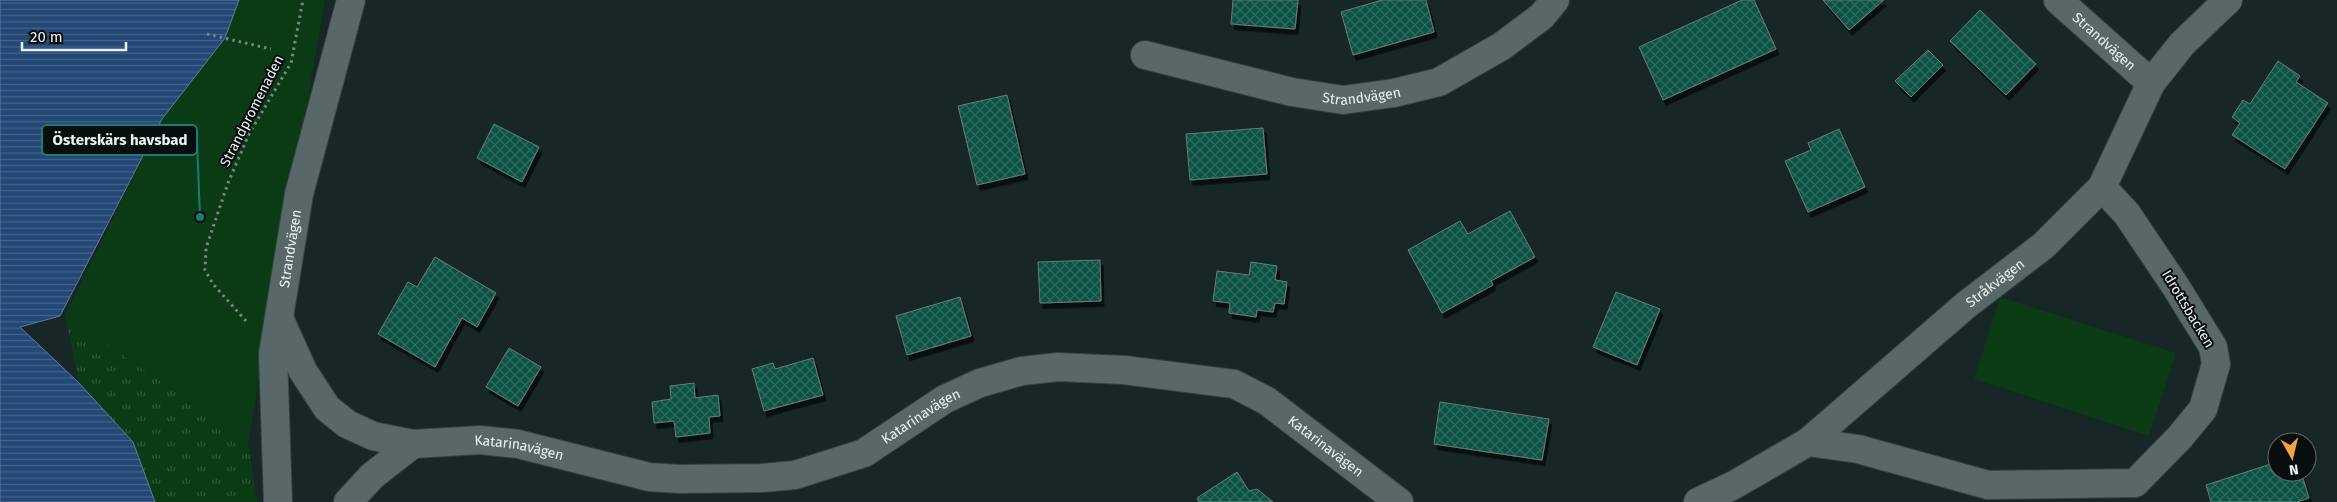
<svg xmlns="http://www.w3.org/2000/svg" width="2337" height="502" font-family="'Fira Sans',sans-serif">
<style>
.grass{fill:url(#grass-tufts)}
.park{fill:#0b3b15}
.water{fill:url(#water-rules);stroke:#5e7b9c}
.building{fill:url(#building-cross-hatch);stroke:#6c7b76;filter:url(#shadow)}
.lines{fill:none;stroke-linecap:round;stroke-linejoin:round}
.minor-casing{stroke:#364142;stroke-width:30}
.path{stroke:#788586;stroke-width:3;stroke-dasharray:2.5 4;stroke-linecap:butt}
.minor{stroke:#586869;stroke-width:28}
.labels{text-anchor:middle;dominant-baseline:central;stroke-width:4;stroke-linejoin:round;paint-order:stroke}
.street-label{font-size:14px;fill:#e9f2f3;stroke:#080d0e}
.leader{fill:none;stroke:#1a7c75;stroke-width:2}
.callout-dot{fill:#1a7c75;stroke:#080d0e;stroke-width:2}
.callout{fill:#080d0e;stroke:#1a7c75;stroke-width:2}
.callout-label{font-size:15px;text-anchor:middle;font-weight:bold;fill:#e9f2f3}
</style>
<defs>
<pattern id="grass-tufts" width="24" height="20" patternUnits="userSpaceOnUse" patternTransform="scale(1.25)"><rect width="24" height="20" fill="#0b3b15"/><path d="M3 7l-1-3M5 7V3M7 7l1-3M15 17l-1-3M17 17v-4M19 17l1-3" fill="none" stroke="#2f5838"/></pattern>
<pattern id="water-rules" width="6" height="5" patternUnits="userSpaceOnUse" patternTransform="scale(1.25)"><rect width="6" height="5" fill="#234876"/><path d="M0 2.5h6" fill="none" stroke="#43638a"/></pattern>
<pattern id="building-cross-hatch" width="8" height="8" patternUnits="userSpaceOnUse" patternTransform="scale(1.25)"><rect width="8" height="8" fill="#095344"/><path d="M0 0l8 8M0 8l8-8" fill="none" stroke="#2d6c5f"/></pattern>
<filter id="shadow"><feDropShadow dx="3" dy="5.5" stdDeviation="0" flood-color="#0009"/></filter>
</defs>
<rect width="100%" height="100%" fill="#172627"/>
<polygon class="grass" points="65,315 248,442 257,502 155,502 133,442 79,383"/>
<g class="park">
<polygon points="239,0 325,0 248,442 65,315 162,119 225,38"/>
<polygon points="2000,297 2176,353 2149,436 1974,379"/>
</g>
<polygon class="water" points="0,0 239,0 225,38 162,119 60,316 20,327 79,383 133,442 155,502 0,502"/>
<g class="building">
<polygon points="1233,0 1298,0 1295,29 1231,24"/>
<polygon points="1382,0 1426,0 1434,32 1353,55 1341,12"/>
<polygon points="1742,0 1754,0 1776,49 1663,100 1639,47"/>
<polygon points="1823,0 1884,0 1849,30"/>
<polygon points="1980,10 2036,64 2006,95 1950,41"/>
<polygon points="1928,50 1943,65 1911,97 1895,81"/>
<polygon points="2278,61 2300,76 2296,82 2328,103 2285,169 2232,135 2240,123 2232,117 2243,100 2250,104"/>
<polygon points="1007,95 1025,174 977,185 958,106"/>
<polygon points="494,124 539,147 522,182 477,158"/>
<polygon points="1263,128 1267,174 1190,180 1186,134"/>
<polygon points="1839,129 1865,187 1808,212 1785,161 1811,150 1808,143"/>
<polygon points="1510,211 1535,257 1491,281 1493,285 1442,313 1408,250 1460,221 1468,234"/>
<polygon points="435,257 496,293 477,327 462,318 435,367 378,334 408,282 417,287"/>
<polygon points="1100,260 1101,301 1040,303 1038,262"/>
<polygon points="1251,262 1277,266 1275,280 1287,282 1284,304 1275,303 1273,312 1257,310 1256,317 1229,313 1230,303 1213,301 1217,271 1249,275"/>
<polygon points="1616,292 1660,309 1637,365 1593,347"/>
<polygon points="960,297 971,336 907,355 896,316"/>
<polygon points="509,348 541,367 518,406 486,387"/>
<polygon points="813,358 823,395 764,411 752,369 773,363 775,369"/>
<polygon points="694,383 695,398 718,395 720,416 709,417 710,433 676,437 674,421 654,423 652,402 671,399 670,386"/>
<polygon points="1440,402 1549,419 1542,460 1434,444"/>
<polygon points="2277,462 2277,472 2301,472 2309,498 2297,502 2211,502 2206,485"/>
<polygon points="1237,472 1249,491 1257,489 1273,502 1199,502 1197,498"/>
</g>
<g class="lines">
<defs>
<g id="minor">
<path id="s1" d="M2058,0L2151,83"/>
<path id="s2" d="M1145,55L1292,92L1343,100L1394,93L1439,82L1502,46L1542,16L1555,0"/>
<path id="s3" d="M280,320L303,371L327,408L347,424L373,436L413,444L480,440L518,444L649,477L680,479L762,478L795,475L864,453L945,399L980,383L1022,371L1058,367L1124,370L1234,384L1267,401L1399,502"/>
<polyline points="1808,442 1858,449 1988,485 2135,483 2180,437 2203,409 2216,364 2213,347 2176,287 2127,214 2102,187"/>
<path id="s4" d="M278,502L273,354L299,194L351,0"/>
<polyline points="348,502 372,476 413,444"/>
<path id="s5" d="M1698,502L1734,485L1808,442L1966,305L2043,246L2102,187L2151,83L2182,44L2228,0"/>
</g>
</defs>
<use href="#minor" class="minor-casing"/>
<g class="path">
<polyline points="207,34 271,49"/>
<polyline points="246,321 213,284 205,270 206,248 228,183 249,134 291,63 303,0"/>
</g>
<use href="#minor" class="minor"/>
</g>
<g class="labels">
<g class="street-label">
<text stroke="none"><textPath href="#s1" startOffset="62">Strandvägen</textPath></text>
<text stroke="none"><textPath href="#s2" startOffset="222">Strandvägen</textPath></text>
<text transform="translate(252 111) rotate(-63)">Strandpromenaden</text>
<text stroke="none"><textPath href="#s4" startOffset="255">Strandvägen</textPath></text>
<text stroke="none"><textPath href="#s5" startOffset="371">Stråkvägen</textPath></text>
<text transform="translate(2188 309) rotate(59)">Idrottsbacken</text>
<text stroke="none"><textPath href="#s3" startOffset="722">Katarinavägen</textPath></text>
<text stroke="none"><textPath href="#s3" startOffset="1158">Katarinavägen</textPath></text>
<text stroke="none"><textPath href="#s3" startOffset="302">Katarinavägen</textPath></text>
</g>
</g>
<path class="leader" d="M200 217L197 140"/>
<circle class="callout-dot" cx="200" cy="217" r="5"/>
<rect class="callout" x="42" y="125" width="155" height="30" rx="5"/>
<g class="callout-label">
<text x="120" y="145">Österskärs havsbad</text>
</g>
<g transform="translate(2292 457) rotate(172)"><circle r="24" fill="#080d0e" stroke="#62696a"/>
<path d="M0-4L9 19L0 12L-9 19Z" fill="#f5a345"/>
<text y="-8" font-size="14" font-weight="bold" text-anchor="middle" fill="#e9f2f3">N</text>
</g>
<path d="M22 42v8h104v-8" fill="none" stroke="#e9f2f3" stroke-width="2.5"/>
<text x="30" y="42" font-size="15" fill="#e9f2f3" stroke="#080d0e" stroke-width="4" paint-order="stroke">20 m</text>
</svg>
